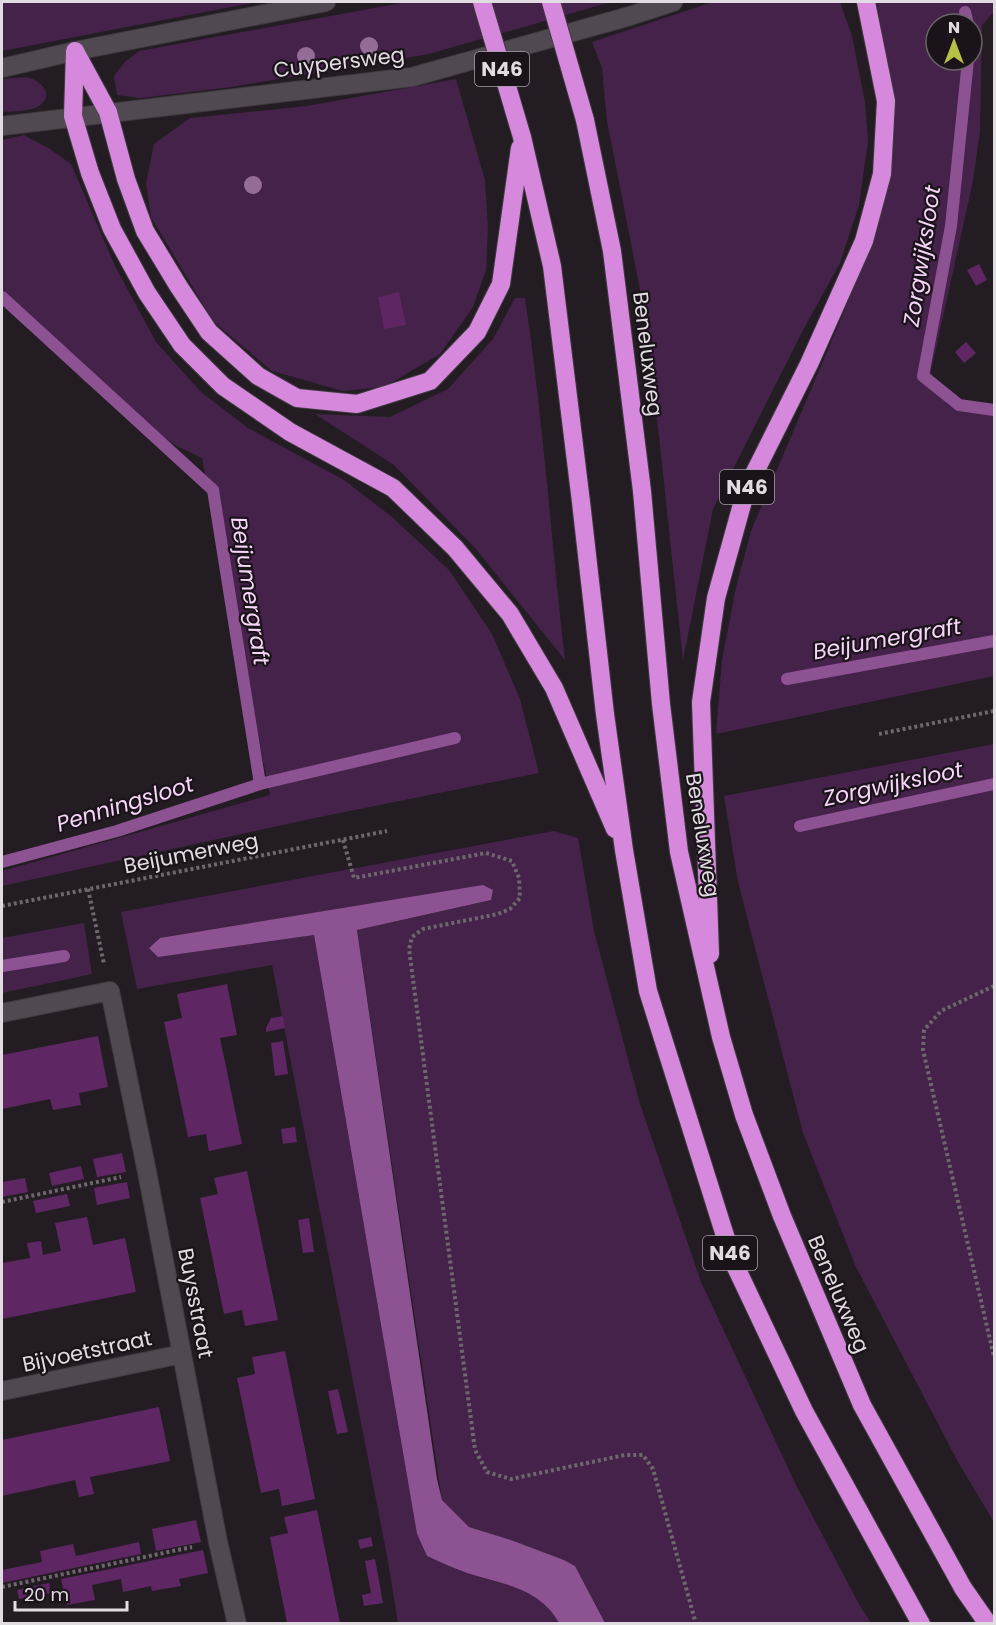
<svg xmlns="http://www.w3.org/2000/svg" width="996" height="1625" font-family="Poppins,sans-serif">
<style>
.green{fill:#452249;fill-rule:evenodd}
.water{fill:#8c5292}
.lines{fill:none;stroke-linecap:round;stroke-linejoin:round}
.stream{stroke:#8c5292;stroke-width:12}
.building{fill:#5e2663}
.minor-casing{stroke:#3f3a40;stroke-width:20}
.highway-casing{stroke:#3f3a40;stroke-width:20}
.path{stroke:#6e686e;stroke-width:4;stroke-dasharray:3 3;stroke-linecap:butt}
.minor{stroke:#514951;stroke-width:18}
.highway{stroke:#d689dc;stroke-width:18}
.highway-bridge-casing{stroke:#3f3a40;stroke-width:20;stroke-linecap:butt}
.highway-bridge{stroke:#d689dc;stroke-width:18}
.tree{fill:#946d96}
.labels{text-anchor:middle;dominant-baseline:central;stroke-width:4.5;stroke-linejoin:round;paint-order:stroke}
.shield{fill:#1a131a;stroke:#a5a0a5;stroke-width:1.5}
.shield-label{font-size:20px;font-weight:bold;fill:#e1dce1}
.street-label{font-size:21px;fill:#e1dce1;stroke:#1a131a}
.water-label{font-size:22px;font-style:italic;fill:#f6d5f8;stroke:#1a131a}
</style>
<rect width="100%" height="100%" fill="#231d23"/>
<g class="green">
<polygon points="2,2 257,2 2,51"/>
<polygon points="407,2 611,2 429,54 231,87 140,98 117,95 114,76 125,62 139,51"/>
<polygon points="713,2 840,2 852,36 865,102 868,140 859,205 840,263 801,334 713,509 683,660 647,325 607,121 602,68 592,42"/>
<path d="M877,2H994V12L982,25L980,131L973,181L931,371L935,391L950,406L994,412V676L716,734L722,660L736,587L751,531L843,314L876,226L893,114ZM936,24H972V60H936Z"/>
<path d="M26,77C40,80 56,94 39,106C30,112 12,111 2,112V79Z"/>
<polygon points="456,79 485,180 488,227 486,270 473,307 440,354 384,387 343,391 272,371 213,321 151,217 146,183 154,144 190,118 307,106"/>
<polygon points="24,135 50,149 71,164 115,266 156,342 201,392 248,428 344,480 392,517 449,570 492,634 520,699 539,773 315,818 2,886 2,871 270,795 202,458 175,445 85,382 2,299 2,140"/>
<path d="M515,298H525C543,418 551,539 565,660L476,549L394,465L315,414L390,417L448,389L493,339Z"/>
<polygon points="994,744 994,1522 958,1462 856,1267 803,1133 738,882 724,796"/>
<path d="M554,831L578,838L594,931L640,1104L701,1282L796,1485L860,1606L871,1623H605L575,1566L564,1560L511,1540L469,1527L442,1500L357,930L491,900L158,957L314,935L417,1534L427,1556C440,1562 453,1568 467,1573C502,1584 540,1588 559,1623H398L387,1556L272,965L137,989L121,912Z"/>
<polygon points="84,923 92,974 2,993 2,938"/>
</g>
<path class="water" d="M483,885L493,890L491,900L357,930L437,1479L442,1500L469,1527L511,1540L564,1560L575,1566L605,1623H559C540,1588 502,1584 467,1573C453,1568 440,1562 427,1556L417,1534L314,935L158,957L149,948L160,938Z"/>
<g class="lines">
<g class="stream">
<polyline points="965,12 968,24"/>
<polyline points="968,60 951,226 923,376 959,405 994,410"/>
<polyline points="2,297 213,490 260,784"/>
<polyline points="787,679 994,641"/>
<polyline points="800,826 994,784"/>
<polyline points="2,862 117,831 260,784 455,738"/>
<polyline points="2,966 64,956"/>
</g>
</g>
<g class="building">
<polygon points="979,264 987,280 976,286 967,270"/>
<polygon points="399,292 406,325 384,329 378,297"/>
<polygon points="966,342 976,353 964,363 955,352"/>
<polygon points="227,984 237,1035 220,1038 242,1144 209,1151 206,1134 188,1137 164,1022 182,1018 177,994"/>
<polygon points="283,1016 285,1028 266,1032 266,1028 271,1018"/>
<polygon points="98,1036 108,1087 79,1093 81,1105 53,1110 50,1099 2,1109 2,1055"/>
<polygon points="283,1041 288,1074 275,1076 271,1043"/>
<polygon points="295,1127 297,1142 283,1144 281,1129"/>
<polygon points="122,1153 126,1172 97,1177 93,1159"/>
<polygon points="81,1166 84,1179 52,1186 49,1173"/>
<polygon points="247,1171 278,1320 245,1326 242,1310 224,1314 200,1198 218,1194 214,1178"/>
<polygon points="25,1178 28,1192 2,1197 2,1182"/>
<polygon points="127,1182 130,1198 97,1205 94,1188"/>
<polygon points="67,1194 70,1206 36,1213 33,1201"/>
<polygon points="87,1217 93,1245 125,1238 136,1292 2,1319 2,1263 30,1258 27,1243 41,1241 43,1255 61,1251 55,1223"/>
<polygon points="309,1218 314,1252 303,1253 298,1220"/>
<polygon points="285,1351 315,1499 282,1506 279,1489 261,1493 237,1378 255,1374 252,1357"/>
<polygon points="338,1389 348,1432 337,1434 328,1391"/>
<polygon points="159,1407 170,1461 90,1477 94,1494 79,1497 75,1480 2,1496 2,1440"/>
<polygon points="317,1510 340,1623 287,1623 270,1537 288,1533 284,1517"/>
<polygon points="196,1520 201,1542 156,1551 152,1529"/>
<polygon points="371,1537 373,1546 360,1549 358,1540"/>
<polygon points="139,1542 141,1554 2,1583 2,1570 42,1562 40,1551 73,1544 76,1556"/>
<polygon points="203,1550 208,1573 179,1579 181,1586 152,1591 151,1586 123,1592 121,1579 92,1585 95,1600 67,1605 61,1579"/>
<polygon points="375,1559 383,1603 364,1606 362,1595 371,1593 365,1561"/>
<polygon points="49,1583 51,1593 19,1599 17,1590"/>
</g>
<g class="lines">
<defs>
<g id="minor">
<polyline points="2,68 75,51 326,2"/>
<polyline points="2,126 412,77 630,16 673,2"/>
<polyline points="2,1013 110,991 147,1172 218,1542 237,1624"/>
<polyline points="2,1391 182,1354"/>
</g>
<g id="highway">
<polyline points="75,51 73,116 90,173 112,229 147,293 182,345 223,386 290,432 393,488 455,548 510,614 554,688 615,829"/>
<polyline points="76,53 108,112 126,179 145,231 179,287 209,332 258,376 297,398 357,404 430,381 477,332 501,284 520,148"/>
<polyline points="585,120 612,251 642,491 661,704 679,852 721,1037 744,1115 782,1216 862,1405 963,1588 988,1624"/>
<polyline points="522,137 552,266 581,502 605,714 624,850 648,991 733,1261 804,1411 921,1624"/>
<polyline points="710,954 701,702 716,598 746,490 809,364 864,241 882,174 886,101 866,2"/>
</g>
</defs>
<use href="#minor" class="minor-casing"/>
<use href="#highway" class="highway-casing"/>
<g class="path">
<polyline points="879,734 994,711"/>
<polyline points="343,840 354,878 486,853 512,861 519,878 520,898 510,909 498,914 423,929 412,937 409,949 475,1450 487,1472 511,1479 625,1455 643,1455 653,1469 696,1624"/>
<polyline points="88,889 104,964"/>
<polyline points="2,906 387,831"/>
<polyline points="994,986 941,1011 924,1030 923,1050 994,1357"/>
<polyline points="2,1202 121,1177"/>
<polyline points="2,1587 192,1547"/>
</g>
<use href="#minor" class="minor"/>
<use href="#highway" class="highway"/>
<defs>
<g id="highway-bridge">
<polyline points="482,2 522,137"/>
<polyline points="551,2 585,120"/>
</g>
</defs>
<use href="#highway-bridge" class="highway-bridge-casing"/>
<use href="#highway-bridge" class="highway-bridge"/>
</g>
<g class="tree">
<circle cx="369" cy="46" r="9"/>
<circle cx="306" cy="56" r="9"/>
<circle cx="253" cy="185" r="9"/>
</g>
<g class="labels">
<g class="shield">
<rect x="475" y="52" width="54" height="34" rx="4.5"/>
<rect x="720" y="470" width="54" height="34" rx="4.5"/>
<rect x="703" y="1236" width="54" height="34" rx="4.5"/>
</g>
<g class="shield-label">
<text x="502" y="69">N46</text>
<text x="747" y="487">N46</text>
<text x="730" y="1253">N46</text>
</g>
<g class="street-label">
<text transform="translate(339 62) rotate(-7)">Cuypersweg</text>
<text transform="translate(648 354) rotate(83)">Beneluxweg</text>
<text transform="translate(703 835) rotate(81)">Beneluxweg</text>
<text transform="translate(191 853) rotate(-11)">Beijumerweg</text>
<text transform="translate(839 1294) rotate(67)">Beneluxweg</text>
<text transform="translate(196 1303) rotate(79)">Buysstraat</text>
<text transform="translate(87 1351) rotate(-12)">Bijvoetstraat</text>
</g>
<g class="water-label">
<text transform="translate(922 256) rotate(-81)">Zorgwijksloot</text>
<text transform="translate(250 591) rotate(81)">Beijumergraft</text>
<text transform="translate(887 639) rotate(-10)">Beijumergraft</text>
<text transform="translate(893 784) rotate(-12)">Zorgwijksloot</text>
<text transform="translate(125 804) rotate(-17)">Penningsloot</text>
</g>
</g>
<rect width="996" height="1625" fill="none" stroke="#e1dce1" stroke-width="6"/>
<g transform="translate(954 42)"><circle r="28" fill="#1a131a" stroke="#6a636a" stroke-width="1.5"/>
<path d="M0-4.5L10 22L0 15L-10 22Z" fill="#b6c148"/>
<text y="-9" font-size="16" font-weight="bold" text-anchor="middle" fill="#e1dce1">N</text>
</g>
<path d="M15 1601v9h112v-9" fill="none" stroke="#e1dce1" stroke-width="3"/>
<text x="24" y="1601" font-size="18" fill="#e1dce1" stroke="#1a131a" stroke-width="4.5" paint-order="stroke">20 m</text>
</svg>
